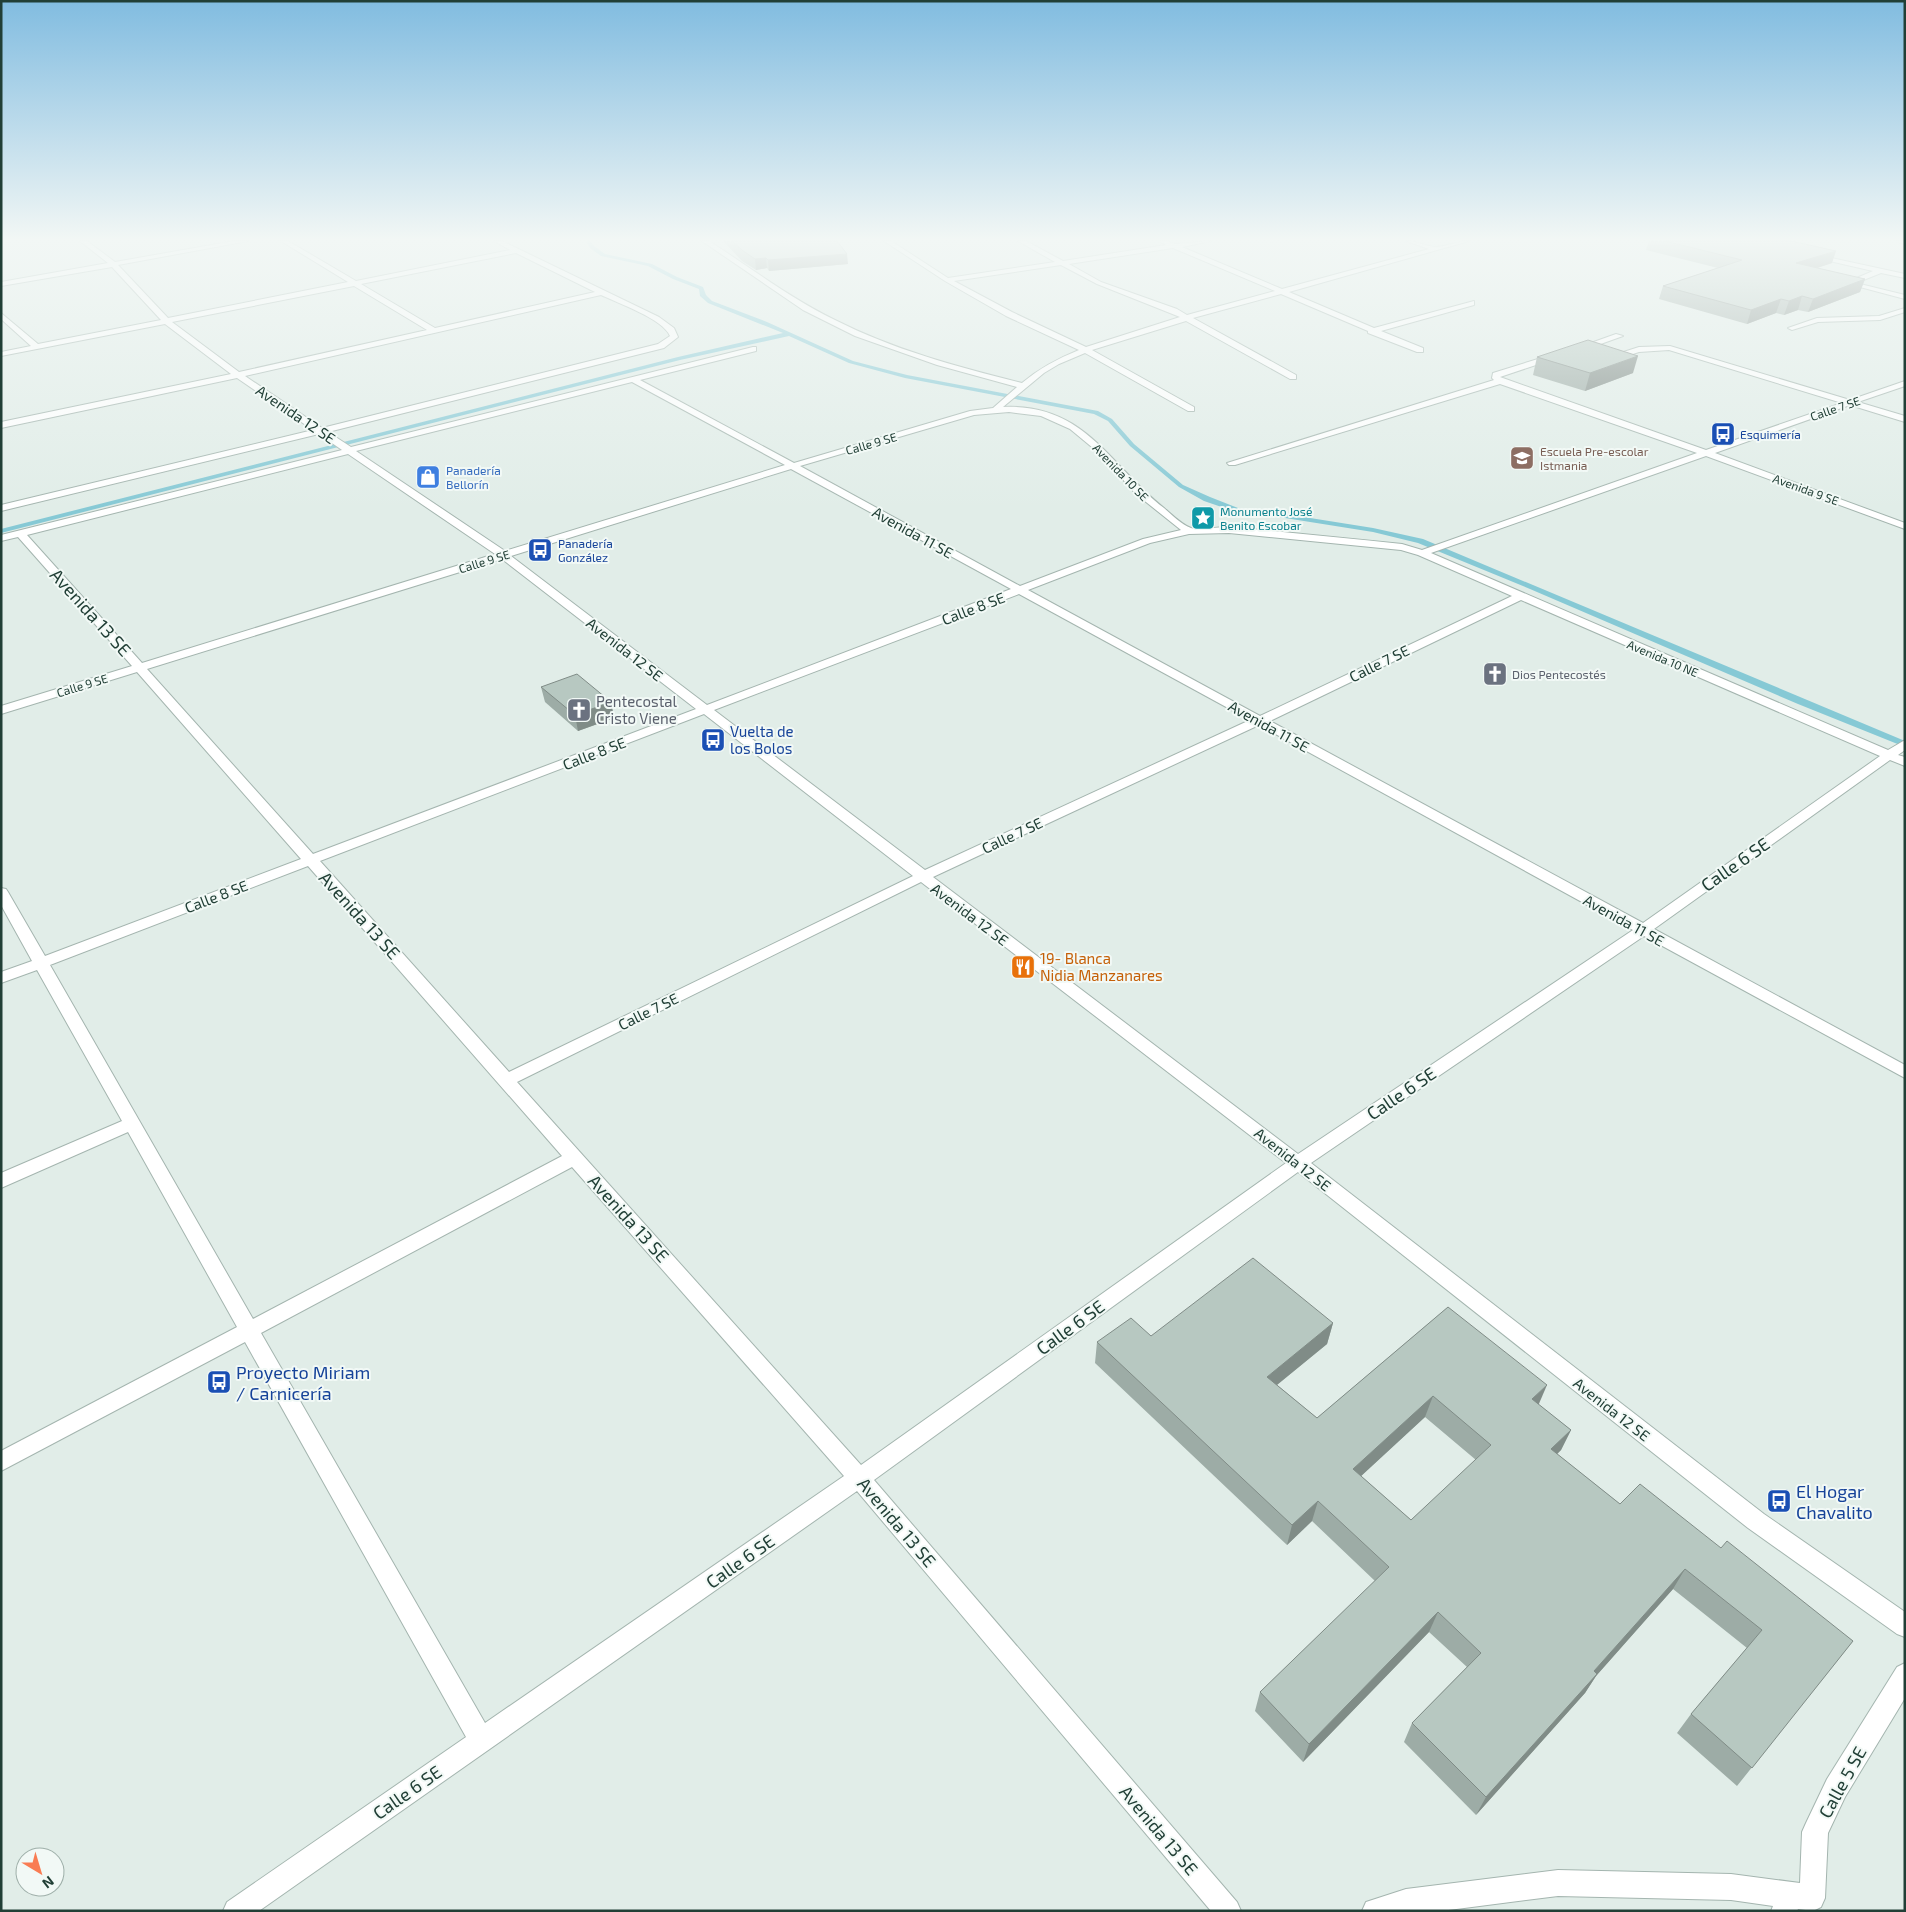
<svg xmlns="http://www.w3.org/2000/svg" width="1906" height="1912" font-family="'Exo 2',sans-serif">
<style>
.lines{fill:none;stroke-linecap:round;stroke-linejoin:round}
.stream{fill:#86c9d5;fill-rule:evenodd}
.minor-casing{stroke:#a4b5af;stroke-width:2}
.minor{fill:#fff;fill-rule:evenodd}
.wall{fill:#9daca6;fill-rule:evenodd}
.shaded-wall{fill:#808c87}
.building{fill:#b7c8c1;stroke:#808c87;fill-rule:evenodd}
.labels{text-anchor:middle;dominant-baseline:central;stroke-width:4;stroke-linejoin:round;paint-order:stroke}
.far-street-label{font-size:12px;fill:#213f36;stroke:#f2f9f6}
.far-transit-label{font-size:12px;fill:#164399;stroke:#f2f9f6;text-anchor:start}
.far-education-label{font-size:12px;fill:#785e54;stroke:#f2f9f6;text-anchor:start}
.far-shop-label{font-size:12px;fill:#366cbe;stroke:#f2f9f6;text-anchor:start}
.far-culture-label{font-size:12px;fill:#0d838f;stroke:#f2f9f6;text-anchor:start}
.far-worship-label{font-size:12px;fill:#5b616d;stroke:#f2f9f6;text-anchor:start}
.street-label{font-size:15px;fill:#213f36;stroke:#f2f9f6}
.worship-label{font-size:15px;fill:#5b616d;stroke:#f2f9f6;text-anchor:start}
.transit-label{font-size:15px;fill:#164399;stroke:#f2f9f6;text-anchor:start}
.food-label{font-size:15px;fill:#c56008;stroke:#f2f9f6;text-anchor:start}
.near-street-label{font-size:18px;fill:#213f36;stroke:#f2f9f6}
.near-transit-label{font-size:18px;fill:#164399;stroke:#f2f9f6;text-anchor:start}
</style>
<rect width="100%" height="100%" fill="#e1ede8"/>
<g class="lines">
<polygon class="stream" points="586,241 590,241 594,246 605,254 652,264 677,277 703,287 706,295 712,301 767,322 853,361 907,375 1098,411 1112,419 1134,444 1183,485 1210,497 1243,510 1285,514 1373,528 1423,539 1905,741 1905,747 1798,704 1530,589 1418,543 1373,532 1285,518 1242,514 1204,501 1179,487 1130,446 1108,421 1094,414 905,378 849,363 789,336 680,360 1,533 1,529 678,357 783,333 708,303 700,296 699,289 673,279 648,266 601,256 590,248"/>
<defs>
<g id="minor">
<path d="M80,241H87L115,262L234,241H248L118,265L168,318L348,282L281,241H288L356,281L510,250L494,241H502L659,317L674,328L678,337L664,348L328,432L351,447L753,347H756V351L640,380L794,463L970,411L993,408L1017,387L937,365L855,336L803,310L702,241H709C751,268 790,298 835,320C894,350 958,367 1022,383C1040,368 1057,359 1079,350L1006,316L945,281L884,241H891L948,278L1055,262L1018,241H1026L1063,261L1166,245L1159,241H1167L1175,244L1211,241L1182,247L1282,289L1429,249L1406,241C1417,241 1427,247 1437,247C1448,246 1458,241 1469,241L1289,292L1374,328L1474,301V305L1381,331L1423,348V352H1417L1368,333V331L1281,294L1193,318L1296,375V379H1290L1186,321L1092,350L1194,407V411H1188L1085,353L1059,364L1044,373L1003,407C1085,403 1109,465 1164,508C1171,514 1182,525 1191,528C1201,531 1221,526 1233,527C1289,533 1346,538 1402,544L1422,550L1697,453L1500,384L1235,465H1229L1227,463L1494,380L1492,378L1493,373L1554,354L1558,356L1557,358L1500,377L1706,450L1842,403L1669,350L1639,352L1611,361H1608V357L1639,347L1670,346L1850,400L1905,381V386L1858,402L1905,416V422L1850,405L1715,453L1905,523V529L1706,456L1431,553L1888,750L1905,740V750L1898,755L1905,757V766L1890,760L1654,929L1905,1065V1078L1644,936L1311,1163L1764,1514L1905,1612V1637L1897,1634L1748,1528L1298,1172L874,1480L1237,1902L1241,1911H1211L857,1491L259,1911H223L227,1902L466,1737L245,1342L1,1471V1451L237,1327L128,1132L1,1188V1173L122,1121L37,970L1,983V972L32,961L1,905V888L6,889L8,892L45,956L301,859L137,672L1,714V706L132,666L18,537L1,541V535L342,450L319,434L1,511V505L313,430L237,378L1,428V422L231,374L165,324L1,356V352L31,346L1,319V313L38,344L161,320L112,267L1,286V282L108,263ZM1173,248L1275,291L1187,315L1177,309L1101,282L1069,264ZM516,253L595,292L435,328L361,284ZM1061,265L1097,284L1180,317L1086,347L1012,312L954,281ZM354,286L427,330L239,372L172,322ZM601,295C618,303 663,319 670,336L658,344L322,428L245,376ZM632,382L785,465L505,551L356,451ZM1009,412L1041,416L1070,429L1099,453L1136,494L1181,530L1143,539L1020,586L800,466L974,415ZM348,454L495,554L142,663L27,535ZM791,469L1011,589L707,705L511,556ZM1229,533L1401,550L1418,555L1512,596L1260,716L1028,590L1150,543L1189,534ZM502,559L696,709L313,854L147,669ZM1019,594L1250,720L925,870L714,710ZM1521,600L1880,756L1643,923L1270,721ZM704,714L913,876L509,1072L320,861ZM1259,725L1633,930L1298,1154L933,877ZM308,866L562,1156L253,1319L50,965ZM921,882L1286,1163L861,1465L517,1082ZM572,1167L844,1476L485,1723L261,1333Z"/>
<polygon points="1779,241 1785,241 1785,245 1790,249 1905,274 1905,278 1881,273 1856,283 1905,295 1905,299 1845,283 1873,271 1786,251 1779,246"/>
<polygon points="1897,241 1905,241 1905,244 1898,242"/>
<polygon points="1905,308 1905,312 1880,320 1818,322 1792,330 1788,328 1817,318 1879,316"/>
<polygon points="1616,334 1623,336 1581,351 1574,349"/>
<polygon points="1905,1663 1905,1698 1845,1797 1828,1833 1825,1898 1821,1907 1813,1911 1798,1909 1797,1911 1771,1911 1773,1906 1731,1900 1558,1896 1441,1911 1362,1911 1366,1902 1406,1889 1558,1870 1731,1874 1800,1883 1802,1832 1806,1823 1827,1779 1897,1667"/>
</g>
</defs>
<use href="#minor" class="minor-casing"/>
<use href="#minor" class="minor"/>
</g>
<g class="wall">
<polygon points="723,241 837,241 848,264 769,271 767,268 756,270 742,261"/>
<polygon points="1649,241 1791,241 1832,263 1817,268 1865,279 1860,292 1808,312 1798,310 1784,315 1776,313 1747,324 1659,299 1663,286 1718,268 1646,250"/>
<polygon points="1537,357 1633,373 1585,391 1533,375"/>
<polygon points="541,687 611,702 614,718 578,731 545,702"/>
<path d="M1448,1307L1539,1405L1571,1430L1561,1450L1557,1454L1620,1504L1721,1548L1853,1641L1737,1786L1677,1733L1691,1714L1747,1648L1673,1589L1596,1676L1585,1693L1476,1815L1404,1742L1412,1723L1467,1667L1429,1632L1303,1762L1255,1711L1260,1692L1375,1581L1312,1521L1287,1545L1095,1363L1097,1342L1151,1336L1333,1323L1327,1344L1277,1385L1317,1418ZM1425,1417L1476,1460L1411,1520L1361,1476Z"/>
</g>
<g class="shaded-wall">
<polygon points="1836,251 1832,263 1792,276 1796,263"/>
<polygon points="847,254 848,264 769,271 768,260"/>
<polygon points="766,258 767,268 756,270 755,259"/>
<polygon points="1865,279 1860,292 1808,312 1813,299"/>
<polygon points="1802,296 1798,310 1784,315 1789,301"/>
<polygon points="1781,299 1776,313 1747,324 1751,310"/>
<polygon points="1638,356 1633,373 1585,391 1590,373"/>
<polygon points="611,702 614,718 578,731 575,715"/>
<polygon points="1333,1323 1327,1344 1262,1397 1267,1377"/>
<polygon points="1547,1385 1538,1406 1532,1399"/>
<polygon points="1433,1396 1425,1417 1347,1489 1353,1469"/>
<polygon points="1571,1430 1561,1450 1541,1470 1551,1449"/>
<polygon points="1318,1501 1312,1521 1287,1545 1292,1525"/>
<polygon points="1685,1569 1673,1589 1596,1676 1585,1693 1476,1815 1486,1797 1594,1671"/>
<polygon points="1438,1612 1429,1632 1303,1762 1309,1744"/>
</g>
<g class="building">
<polygon points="732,241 837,241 847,254 768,260 766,258 755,259 742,250"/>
<polygon points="1665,241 1791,241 1836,251 1796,263 1865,279 1813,299 1802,296 1789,301 1781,299 1751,310 1663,286 1742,260"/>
<polygon points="1588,340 1638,356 1590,373 1537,357"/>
<polygon points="577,674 611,702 575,715 541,687"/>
<path d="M1253,1258L1333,1323L1267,1377L1317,1418L1448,1307L1547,1385L1532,1399L1571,1430L1551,1449L1620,1504L1640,1484L1721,1548L1727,1541L1853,1641L1752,1768L1691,1714L1762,1630L1685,1569L1594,1671L1597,1674L1486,1797L1412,1723L1481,1653L1438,1612L1309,1744L1260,1692L1389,1567L1318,1501L1292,1525L1097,1342L1131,1318L1151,1336ZM1433,1396L1491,1445L1411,1520L1353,1469Z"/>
</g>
<linearGradient id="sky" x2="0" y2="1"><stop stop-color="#81bce0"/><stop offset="0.47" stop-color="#f2f7f5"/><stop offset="1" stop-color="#f2f7f5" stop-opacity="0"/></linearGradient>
<rect width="1906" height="509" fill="url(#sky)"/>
<defs>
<symbol id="bus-square" viewBox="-11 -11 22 22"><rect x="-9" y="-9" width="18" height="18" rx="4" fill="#1a4fb4" stroke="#f2f9f6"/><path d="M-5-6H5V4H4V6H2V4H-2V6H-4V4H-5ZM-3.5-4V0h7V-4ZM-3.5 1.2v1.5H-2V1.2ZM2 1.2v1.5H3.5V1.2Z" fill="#fff"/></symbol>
<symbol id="school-square" viewBox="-11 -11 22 22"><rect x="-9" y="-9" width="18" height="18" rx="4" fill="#8d6e63" stroke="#f2f9f6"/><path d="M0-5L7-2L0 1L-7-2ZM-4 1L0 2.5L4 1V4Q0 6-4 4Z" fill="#fff"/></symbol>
<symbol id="shop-square" viewBox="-11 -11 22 22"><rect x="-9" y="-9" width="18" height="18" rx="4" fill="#3f7fe0" stroke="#f2f9f6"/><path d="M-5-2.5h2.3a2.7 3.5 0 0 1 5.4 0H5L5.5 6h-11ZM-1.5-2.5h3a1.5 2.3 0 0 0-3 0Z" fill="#fff"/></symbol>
<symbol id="sight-square" viewBox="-11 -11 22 22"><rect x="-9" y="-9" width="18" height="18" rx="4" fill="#0f9aa8" stroke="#f2f9f6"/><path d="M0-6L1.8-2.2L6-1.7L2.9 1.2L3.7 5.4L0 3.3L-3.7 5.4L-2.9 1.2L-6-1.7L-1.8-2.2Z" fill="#fff"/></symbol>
<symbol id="church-square" viewBox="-11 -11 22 22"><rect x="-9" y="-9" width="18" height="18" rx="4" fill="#6b7280" stroke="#f2f9f6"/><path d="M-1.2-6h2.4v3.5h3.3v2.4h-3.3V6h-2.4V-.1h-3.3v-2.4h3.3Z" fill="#fff"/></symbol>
<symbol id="restaurant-square" viewBox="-11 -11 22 22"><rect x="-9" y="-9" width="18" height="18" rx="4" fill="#e8710a" stroke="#f2f9f6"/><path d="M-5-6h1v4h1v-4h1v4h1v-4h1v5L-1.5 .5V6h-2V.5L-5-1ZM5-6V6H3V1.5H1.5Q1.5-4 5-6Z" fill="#fff"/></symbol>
</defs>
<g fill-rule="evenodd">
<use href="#bus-square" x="1709" y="420" width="28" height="28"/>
<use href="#school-square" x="1508" y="444" width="28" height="28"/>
<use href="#shop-square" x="414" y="463" width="28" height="28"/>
<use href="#sight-square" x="1189" y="504" width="28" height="28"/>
<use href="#bus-square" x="526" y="536" width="28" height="28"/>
<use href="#church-square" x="1481" y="660" width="28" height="28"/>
<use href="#church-square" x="565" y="696" width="28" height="28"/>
<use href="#bus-square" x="699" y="726" width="28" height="28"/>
<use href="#restaurant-square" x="1009" y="953" width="28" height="28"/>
<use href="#bus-square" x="205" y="1368" width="28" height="28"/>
<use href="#bus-square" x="1765" y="1487" width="28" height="28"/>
</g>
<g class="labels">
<g class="far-street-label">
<text transform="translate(1835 408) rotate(-19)">Calle 7 SE</text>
<text transform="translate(871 443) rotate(-16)">Calle 9 SE</text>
<text transform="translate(1121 472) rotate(46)">Avenida 10 SE</text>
<text transform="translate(1806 489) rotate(20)">Avenida 9 SE</text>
<text transform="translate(484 561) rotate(-17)">Calle 9 SE</text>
<text transform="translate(1663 658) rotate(23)">Avenida 10 NE</text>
<text transform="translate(82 685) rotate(-17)">Calle 9 SE</text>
</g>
<g class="far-transit-label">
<text x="1740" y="434">Esquimería</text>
<text x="558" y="543">Panadería<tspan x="558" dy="14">González</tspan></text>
</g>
<g class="far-education-label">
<text x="1540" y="451">Escuela Pre-escolar<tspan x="1540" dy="14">Istmania</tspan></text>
</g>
<g class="far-shop-label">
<text x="446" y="470">Panadería<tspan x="446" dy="14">Bellorín</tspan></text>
</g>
<g class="far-culture-label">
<text x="1220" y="511">Monumento José<tspan x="1220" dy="14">Benito Escobar</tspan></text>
</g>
<g class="far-worship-label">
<text x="1512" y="674">Dios Pentecostés</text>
</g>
<g class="street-label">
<text transform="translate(296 414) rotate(34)">Avenida 12 SE</text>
<text transform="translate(913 532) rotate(29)">Avenida 11 SE</text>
<text transform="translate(973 608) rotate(-21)">Calle 8 SE</text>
<text transform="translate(625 649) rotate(38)">Avenida 12 SE</text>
<text transform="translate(1379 663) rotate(-26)">Calle 7 SE</text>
<text transform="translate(1269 726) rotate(29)">Avenida 11 SE</text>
<text transform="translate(594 753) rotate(-21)">Calle 8 SE</text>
<text transform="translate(1012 835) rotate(-25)">Calle 7 SE</text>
<text transform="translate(216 896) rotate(-21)">Calle 8 SE</text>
<text transform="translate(970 914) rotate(37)">Avenida 12 SE</text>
<text transform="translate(1624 920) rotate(29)">Avenida 11 SE</text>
<text transform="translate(648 1011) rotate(-26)">Calle 7 SE</text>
<text transform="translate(1293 1159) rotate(38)">Avenida 12 SE</text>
<text transform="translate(1612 1409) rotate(38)">Avenida 12 SE</text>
</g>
<g class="worship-label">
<text x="596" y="701">Pentecostal<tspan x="596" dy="17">Cristo Viene</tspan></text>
</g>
<g class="transit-label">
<text x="730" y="731">Vuelta de<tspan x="730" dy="17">los Bolos</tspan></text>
</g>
<g class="food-label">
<text x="1040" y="958">19- Blanca<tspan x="1040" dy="17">Nidia Manzanares</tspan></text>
</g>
<g class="near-street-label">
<text transform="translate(91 612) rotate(48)">Avenida 13 SE</text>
<text transform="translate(1735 864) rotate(-35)">Calle 6 SE</text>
<text transform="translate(360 915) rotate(48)">Avenida 13 SE</text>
<text transform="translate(1401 1093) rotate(-34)">Calle 6 SE</text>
<text transform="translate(629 1218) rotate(48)">Avenida 13 SE</text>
<text transform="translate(1070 1327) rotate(-36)">Calle 6 SE</text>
<text transform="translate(897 1522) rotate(50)">Avenida 13 SE</text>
<text transform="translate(740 1561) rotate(-35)">Calle 6 SE</text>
<text transform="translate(1842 1782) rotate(-61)">Calle 5 SE</text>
<text transform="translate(407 1792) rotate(-35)">Calle 6 SE</text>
<text transform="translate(1159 1830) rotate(50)">Avenida 13 SE</text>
</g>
<g class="near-transit-label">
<text x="236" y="1372">Proyecto Miriam<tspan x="236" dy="21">/ Carnicería</tspan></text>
<text x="1796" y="1491">El Hogar<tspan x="1796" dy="21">Chavalito</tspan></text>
</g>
</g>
<rect width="1906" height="1912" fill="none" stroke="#213f36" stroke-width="5"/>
<g transform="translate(40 1872) rotate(142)"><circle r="24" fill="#f2f9f6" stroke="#9eafa9"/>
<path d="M0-4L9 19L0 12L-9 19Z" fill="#f97c53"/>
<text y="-8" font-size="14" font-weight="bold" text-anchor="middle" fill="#213f36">N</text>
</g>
</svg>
